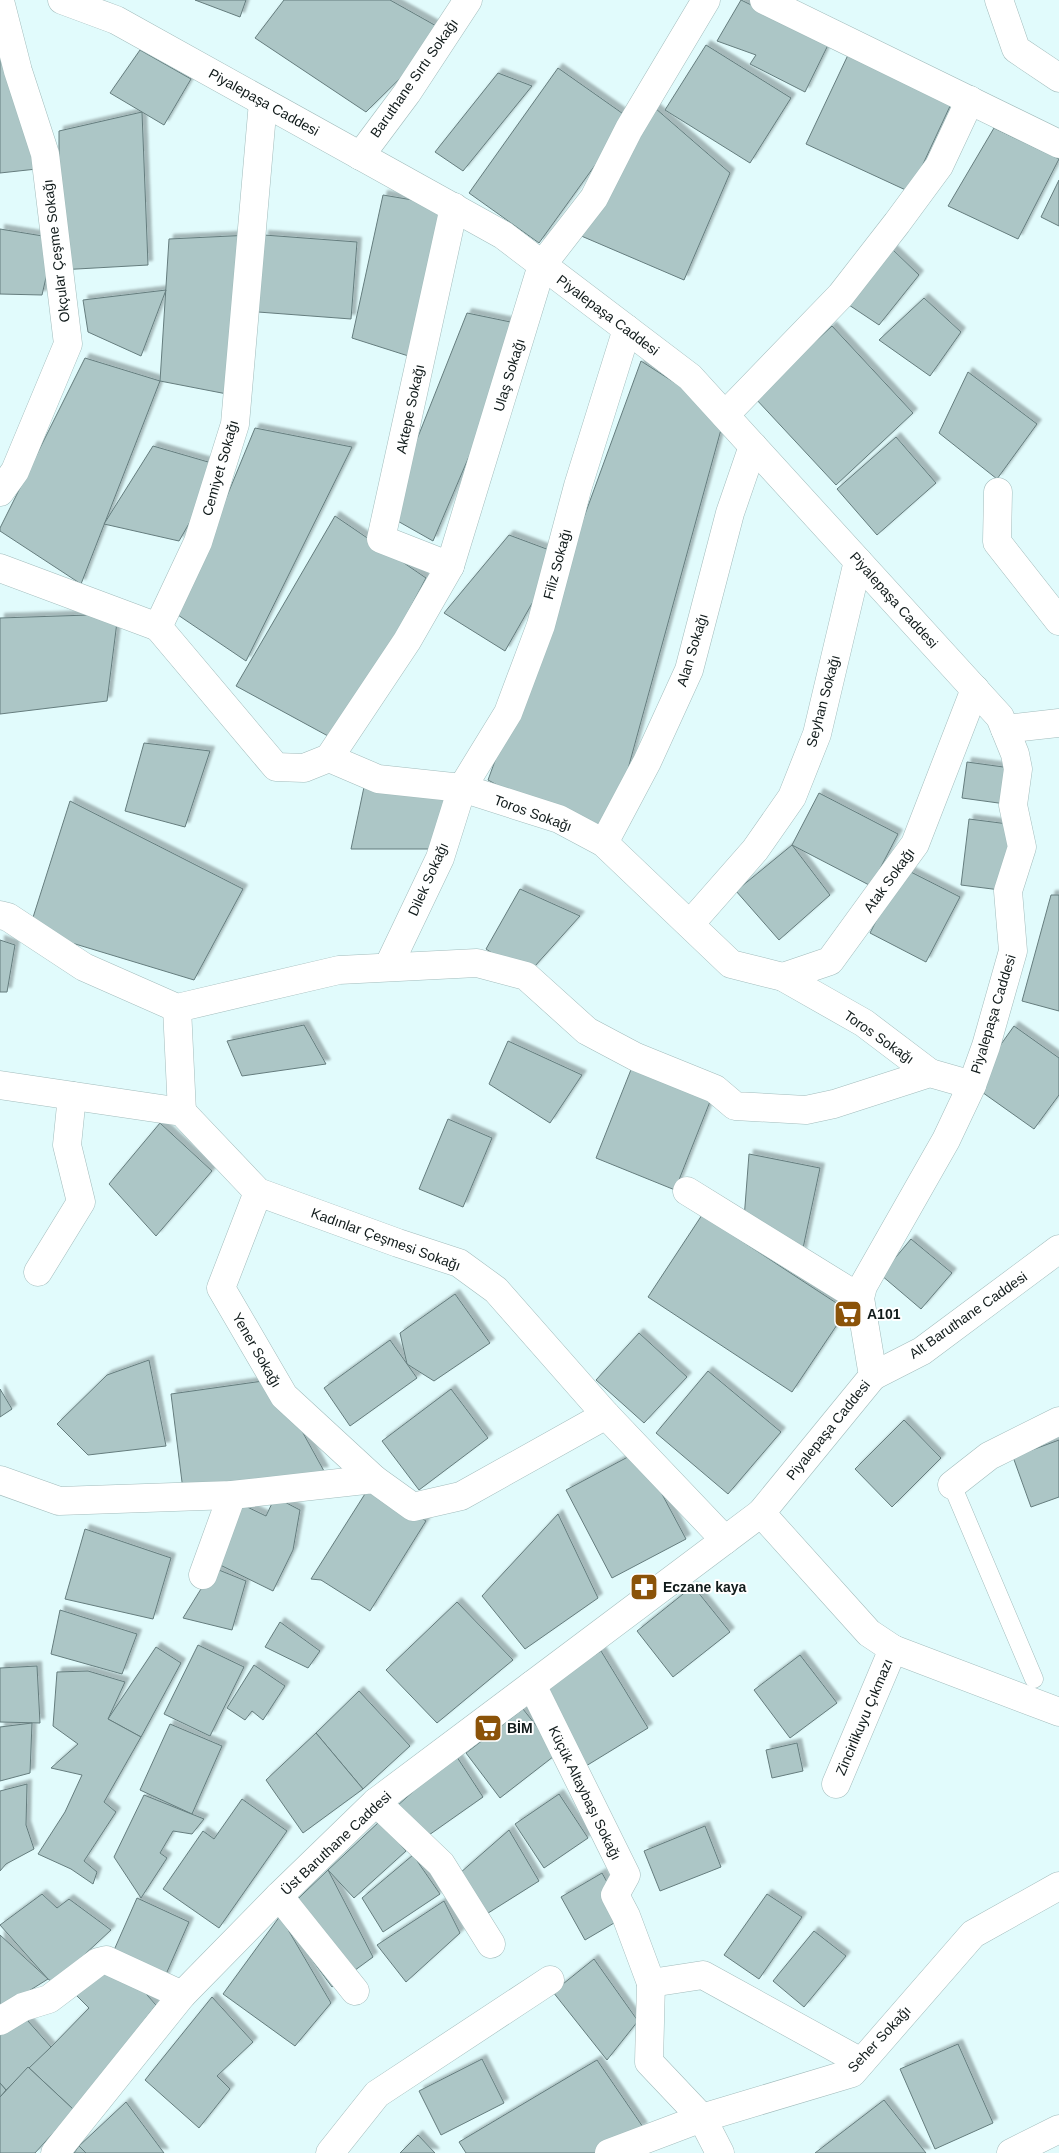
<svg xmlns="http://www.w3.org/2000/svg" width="1059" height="2153" font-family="Helvetica,sans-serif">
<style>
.building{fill:#acc6c6;stroke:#657d7e;filter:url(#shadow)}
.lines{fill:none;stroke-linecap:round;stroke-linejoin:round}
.service-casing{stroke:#a2bcbc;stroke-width:19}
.minor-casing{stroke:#a2bcbc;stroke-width:29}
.tertiary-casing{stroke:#a2bcbc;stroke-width:29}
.service{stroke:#fff;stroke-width:18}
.minor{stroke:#fff;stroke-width:28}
.tertiary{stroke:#fff;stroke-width:28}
.labels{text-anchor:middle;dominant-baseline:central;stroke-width:4;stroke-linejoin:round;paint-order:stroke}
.street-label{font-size:14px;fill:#111b1b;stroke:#fff}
.poi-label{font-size:14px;font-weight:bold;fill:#111b1b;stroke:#fff;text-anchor:start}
</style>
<defs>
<filter id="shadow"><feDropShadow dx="4.5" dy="-4.5" stdDeviation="1" flood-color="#0004"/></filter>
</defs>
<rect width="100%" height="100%" fill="#e1fbfc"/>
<g class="building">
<polygon points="195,0 246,0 240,17"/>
<polygon points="284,0 390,0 447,32 366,112 255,38"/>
<polygon points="741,0 829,43 805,92 750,64 756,55 717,41"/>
<polygon points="706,45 791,98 750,163 665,110"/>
<polygon points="0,48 46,168 0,173"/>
<polygon points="140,50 191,79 164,125 110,93"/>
<polygon points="848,55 951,104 910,192 806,144"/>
<polygon points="558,68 629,118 539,243 469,193"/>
<polygon points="498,73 532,86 463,171 435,152"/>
<polygon points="655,108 730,173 684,280 579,235"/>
<polygon points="142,112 148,265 59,270 59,131"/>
<polygon points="994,128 1059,159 1018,239 948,206"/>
<polygon points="1059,180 1059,226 1041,217"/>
<polygon points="383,195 454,207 421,360 352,338"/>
<polygon points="0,229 55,238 42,295 0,294"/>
<polygon points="251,235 227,394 160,381 169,239"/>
<polygon points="264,235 357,242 351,319 258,312"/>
<polygon points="891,248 919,275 879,325 846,303"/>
<polygon points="166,290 141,356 88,332 83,300"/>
<polygon points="924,298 961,332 930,376 879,340"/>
<polygon points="467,313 525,325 433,541 387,515"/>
<polygon points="832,326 913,413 836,485 755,398"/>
<polygon points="85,358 160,381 81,584 0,531 0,528"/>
<polygon points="641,361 725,415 611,831 604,843 488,780"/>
<polygon points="968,372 1037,424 997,479 939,433"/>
<polygon points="255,428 352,447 246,661 178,615"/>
<polygon points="896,437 936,483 877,535 837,489"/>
<polygon points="153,446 222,466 179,541 104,524"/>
<polygon points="335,516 426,578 339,742 236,686"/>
<polygon points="509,535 560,554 505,651 444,613"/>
<polygon points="118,614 107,701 0,714 0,618"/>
<polygon points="144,743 210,751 185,827 125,811"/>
<polygon points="967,762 1018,769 1013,805 962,798"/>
<polygon points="364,787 456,791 436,849 351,849"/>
<polygon points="819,793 898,834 871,886 792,845"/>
<polygon points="70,801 243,889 194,980 29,930"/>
<polygon points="969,819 1016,825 1008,891 961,885"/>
<polygon points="792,845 830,895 779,940 736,891"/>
<polygon points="903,868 960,897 926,962 870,933"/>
<polygon points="520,889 580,916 526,976 486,949"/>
<polygon points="1051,895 1059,895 1059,1011 1022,1001"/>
<polygon points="0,940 15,945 7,992 0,992"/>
<polygon points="304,1025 326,1064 242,1076 227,1041"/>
<polygon points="1014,1026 1059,1058 1059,1095 1034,1129 972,1085"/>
<polygon points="508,1041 582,1075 550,1123 489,1084"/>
<polygon points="636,1057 715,1089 675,1190 596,1158"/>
<polygon points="448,1119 492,1138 463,1207 419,1189"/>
<polygon points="160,1123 212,1171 156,1236 109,1184"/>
<polygon points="749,1154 820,1168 802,1253 744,1219"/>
<polygon points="702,1215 847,1310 792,1392 648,1297"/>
<polygon points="911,1239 952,1273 921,1309 881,1275"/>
<polygon points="455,1294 490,1343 434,1381 407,1364 400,1333"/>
<polygon points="639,1333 687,1377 644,1423 596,1380"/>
<polygon points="390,1340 417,1378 350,1426 324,1388"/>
<polygon points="149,1360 166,1446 88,1455 57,1424 107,1375"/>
<polygon points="708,1371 781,1432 728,1494 656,1433"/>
<polygon points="263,1381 292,1413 324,1471 183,1490 171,1394"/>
<polygon points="0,1389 12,1409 0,1417"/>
<polygon points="451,1389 488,1438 419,1490 382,1441"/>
<polygon points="904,1420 941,1458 892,1507 855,1469"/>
<polygon points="1059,1440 1059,1497 1031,1507 1013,1457"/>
<polygon points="639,1451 686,1539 612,1578 566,1490"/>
<polygon points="370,1486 426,1521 370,1611 321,1580 311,1579"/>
<polygon points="275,1497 300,1510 293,1550 273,1591 212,1561 241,1504 266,1516"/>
<polygon points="558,1514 598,1598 525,1649 482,1596"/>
<polygon points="85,1529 171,1558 153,1619 65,1599"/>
<polygon points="214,1568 246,1581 232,1630 183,1618"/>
<polygon points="693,1586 730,1632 673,1677 637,1631"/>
<polygon points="457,1602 513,1660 437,1723 386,1670"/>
<polygon points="60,1610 137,1634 122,1674 51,1654"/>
<polygon points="280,1622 320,1651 308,1668 265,1647"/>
<polygon points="198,1645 244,1667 210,1736 164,1714"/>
<polygon points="156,1647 181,1663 141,1737 108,1719"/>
<polygon points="601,1651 648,1728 586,1766 539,1690"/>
<polygon points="800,1655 837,1703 790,1738 754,1690"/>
<polygon points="254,1665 285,1686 263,1720 252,1711 245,1720 227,1708"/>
<polygon points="37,1666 40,1723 0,1722 0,1668"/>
<polygon points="88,1671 125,1682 108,1719 141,1737 104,1802 116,1812 84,1861 97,1872 93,1884 71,1869 38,1854 65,1812 82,1775 51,1768 78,1744 53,1726 57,1672"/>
<polygon points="359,1691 410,1746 363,1789 316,1733"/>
<polygon points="523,1709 558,1753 500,1798 466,1753"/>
<polygon points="32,1723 30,1773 0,1781 0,1727"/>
<polygon points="170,1724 222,1746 192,1814 140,1790"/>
<polygon points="316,1733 363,1789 303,1833 266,1780"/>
<polygon points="797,1743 803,1771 772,1778 766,1750"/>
<polygon points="455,1754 483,1797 429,1835 397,1806"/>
<polygon points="27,1784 26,1825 34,1849 6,1864 0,1871 0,1791"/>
<polygon points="559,1794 588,1838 544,1868 515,1824"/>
<polygon points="144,1795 204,1819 192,1834 173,1831 160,1853 167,1858 141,1898 114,1857"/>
<polygon points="242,1799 287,1831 219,1928 163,1889 203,1831 214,1839"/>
<polygon points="380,1821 406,1851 354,1898 328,1870"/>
<polygon points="705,1826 721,1867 660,1891 644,1851"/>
<polygon points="509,1830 539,1881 485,1915 460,1873"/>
<polygon points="413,1855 440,1894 383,1932 362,1898"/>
<polygon points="328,1870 373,1957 332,1987 280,1916"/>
<polygon points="602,1873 626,1916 585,1940 561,1897"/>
<polygon points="42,1894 57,1908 69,1899 111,1930 54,1983 48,1979 0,1925"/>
<polygon points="767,1894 802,1917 759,1979 724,1955"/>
<polygon points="137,1898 189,1922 163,1981 111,1957"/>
<polygon points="444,1901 460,1933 406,1982 377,1945"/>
<polygon points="280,1916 331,2003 295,2046 223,1994"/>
<polygon points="814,1931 846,1956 804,2007 773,1981"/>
<polygon points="0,1935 48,1979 0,2009"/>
<polygon points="594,1959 638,2021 607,2060 553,1992"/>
<polygon points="103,1965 131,1977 156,2005 74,2110 28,2067 51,2047 89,2008 72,1991"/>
<polygon points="212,1997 253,2042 217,2076 230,2089 199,2128 145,2080"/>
<polygon points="20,2012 51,2047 6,2090 0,2083 0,2030"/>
<polygon points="958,2044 993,2123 935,2149 900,2069"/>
<polygon points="482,2059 504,2103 441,2135 419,2091"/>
<polygon points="597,2060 643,2127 594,2153 466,2153 459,2142"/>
<polygon points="28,2067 74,2110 35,2153 0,2153 0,2097"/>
<polygon points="0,2083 6,2090 0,2097"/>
<polygon points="884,2100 926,2153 815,2153"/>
<polygon points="126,2102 164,2153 86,2153 79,2146"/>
<polygon points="418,2135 435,2153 400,2153"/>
<polygon points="79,2146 86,2153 74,2153"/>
</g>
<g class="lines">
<defs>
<polyline id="service" points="952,1485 1034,1679"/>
<g id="minor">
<polyline points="764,0 1059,144"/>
<polyline points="999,0 1016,49 1059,78"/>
<polyline points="0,1 18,71 45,154 68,344 15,471 0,492"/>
<polyline points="360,156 407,93 468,0"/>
<polyline points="725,415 841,295 897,223 939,166 970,100"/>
<polyline points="998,492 997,542 1059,621"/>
<polyline points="450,566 381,539 454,207"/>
<polyline points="0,568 158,627"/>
<polyline points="158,627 276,767 304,768 329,758 378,779 462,788 559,819 604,843 731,964 783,977 864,1023 930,1073"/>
<polyline points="158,627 198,542 235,424 263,102"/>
<polyline points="1005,729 1059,723"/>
<polyline points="329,758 407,641 450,566 542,265 594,198 629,129 706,0"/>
<polyline points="604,843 647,762 689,670 730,513 753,446"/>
<polyline points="0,915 8,917 84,967 177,1008 339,970 477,963 526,976 587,1031 636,1057 715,1089 735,1106 806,1110 834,1104 930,1073 972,1085"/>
<polyline points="690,924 755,850 792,797 817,734 858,561"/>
<polyline points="388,967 440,858 462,788 508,713 541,625 578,486 627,329"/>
<polyline points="783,977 830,961 915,844 975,689"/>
<polyline points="177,1008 182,1112"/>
<polyline points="0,1085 182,1112 258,1192 398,1243 459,1263 496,1290 606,1415 725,1540"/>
<polyline points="687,1191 860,1298"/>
<polyline points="258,1192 221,1288 284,1396 374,1479"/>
<polyline points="38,1272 81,1202 67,1145 72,1096"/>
<polyline points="0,1480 59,1501 232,1495 374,1479 413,1507 461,1496 606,1415"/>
<polyline points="952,1485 989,1456 1059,1421"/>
<polyline points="203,1575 232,1495"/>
<polyline points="532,1685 626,1875 615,1895 626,1916 651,1983"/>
<polyline points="836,1784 893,1649"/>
<polyline points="376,1802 441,1864 491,1944"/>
<polyline points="279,1896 355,1991"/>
<polyline points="0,2021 23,2007 49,1999 98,1962 106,1960 182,1995"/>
<polyline points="55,2153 182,1995 279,1896 376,1802 761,1513"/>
<polyline points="330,2153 377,2094 550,1980"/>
<polyline points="609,2153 702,2118 852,2073 973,1934 1059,1886"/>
<polyline points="720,2153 702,2118 649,2062 651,1983 703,1975 861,2062"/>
<polyline points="1011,2153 1059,2129"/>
</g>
<g id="tertiary">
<polyline points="62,0 116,20 503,235 690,377 1000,717 1015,754 1018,769 1013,805 1022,847 1008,891 1013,951 986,1046 972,1085 946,1140 863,1286 860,1298 873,1376 761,1513 869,1633 893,1649 1059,1712"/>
<polyline points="873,1376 922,1351 1059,1249"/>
</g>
</defs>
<use href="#service" class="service-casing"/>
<use href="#minor" class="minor-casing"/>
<use href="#tertiary" class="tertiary-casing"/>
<use href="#service" class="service"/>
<use href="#minor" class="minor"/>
<use href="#tertiary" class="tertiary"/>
</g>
<defs>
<symbol id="supermarket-square" viewBox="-11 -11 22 22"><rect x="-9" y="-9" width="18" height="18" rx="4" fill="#8b5309" stroke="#fff"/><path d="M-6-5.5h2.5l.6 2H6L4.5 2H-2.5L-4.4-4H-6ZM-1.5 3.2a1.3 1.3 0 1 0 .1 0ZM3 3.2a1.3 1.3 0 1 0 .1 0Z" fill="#fff"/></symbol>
<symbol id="pharmacy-square" viewBox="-11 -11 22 22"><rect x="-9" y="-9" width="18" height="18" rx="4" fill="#8b5309" stroke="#fff"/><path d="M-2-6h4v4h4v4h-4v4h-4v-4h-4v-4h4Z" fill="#fff"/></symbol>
</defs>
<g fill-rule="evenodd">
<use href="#supermarket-square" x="832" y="1298" width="32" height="32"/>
<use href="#pharmacy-square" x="628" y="1571" width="32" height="32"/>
<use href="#supermarket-square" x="472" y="1712" width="32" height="32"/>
</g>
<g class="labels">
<g class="street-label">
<text transform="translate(414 78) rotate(-55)">Baruthane Sırtı Sokağı</text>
<text transform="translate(264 102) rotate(29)">Piyalepaşa Caddesi</text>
<text transform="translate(56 251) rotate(-97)">Okçular Çeşme Sokağı</text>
<text transform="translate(608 315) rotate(37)">Piyalepaşa Caddesi</text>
<text transform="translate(509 375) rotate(-73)">Ulaş Sokağı</text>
<text transform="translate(410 409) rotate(-78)">Aktepe Sokağı</text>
<text transform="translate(220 468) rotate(-74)">Cemiyet Sokağı</text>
<text transform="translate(557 564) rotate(-75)">Filiz Sokağı</text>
<text transform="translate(894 600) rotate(48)">Piyalepaşa Caddesi</text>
<text transform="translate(692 650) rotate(-73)">Alan Sokağı</text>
<text transform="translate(823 701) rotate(-75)">Seyhan Sokağı</text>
<text transform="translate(533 813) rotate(20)">Toros Sokağı</text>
<text transform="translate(428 879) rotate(-66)">Dilek Sokağı</text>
<text transform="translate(889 880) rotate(-54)">Atak Sokağı</text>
<text transform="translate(993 1014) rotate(-73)">Piyalepaşa Caddesi</text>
<text transform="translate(879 1037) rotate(35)">Toros Sokağı</text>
<text transform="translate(386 1239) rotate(20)">Kadınlar Çeşmesi Sokağı</text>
<text transform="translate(968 1315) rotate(-35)">Alt Baruthane Caddesi</text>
<text transform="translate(257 1350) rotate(60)">Yener Sokağı</text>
<text transform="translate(828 1430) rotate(-51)">Piyalepaşa Caddesi</text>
<text transform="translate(864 1717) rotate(-67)">Zincirlikuyu Çıkmazı</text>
<text transform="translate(585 1793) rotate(64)">Küçük Altaybaşı Sokağı</text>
<text transform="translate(336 1843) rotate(-43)">Üst Baruthane Caddesi</text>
<text transform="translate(879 2039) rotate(-47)">Seher Sokağı</text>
</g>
<g class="poi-label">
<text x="867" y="1314">A101</text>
<text x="663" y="1587">Eczane kaya</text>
<text x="507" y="1728">BİM</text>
</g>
</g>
</svg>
